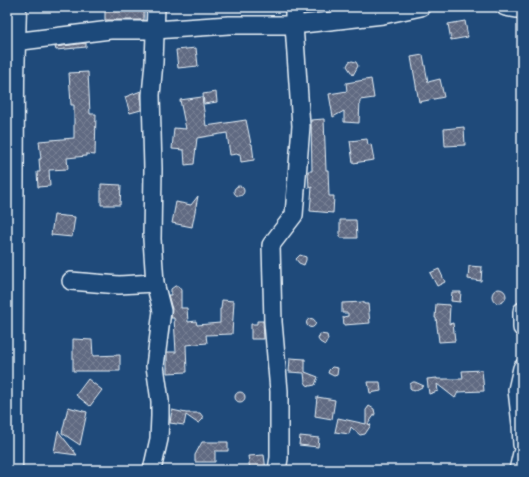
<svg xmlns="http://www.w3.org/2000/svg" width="529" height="477" font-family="Pangolin,sans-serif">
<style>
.building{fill:url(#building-cross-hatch);stroke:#e8f1f8}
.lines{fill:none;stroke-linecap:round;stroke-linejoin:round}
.minor-casing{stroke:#e8f1f8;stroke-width:20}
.highway-casing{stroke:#e8f1f8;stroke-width:25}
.minor{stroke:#1f4a7a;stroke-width:17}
.highway{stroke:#1f4a7a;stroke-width:22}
</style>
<defs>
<pattern id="building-cross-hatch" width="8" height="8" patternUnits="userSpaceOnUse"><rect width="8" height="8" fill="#606a82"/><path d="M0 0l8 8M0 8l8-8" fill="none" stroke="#778094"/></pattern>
</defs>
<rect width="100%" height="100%" fill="#1f4a7a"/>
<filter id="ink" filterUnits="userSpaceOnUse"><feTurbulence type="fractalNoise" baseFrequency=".025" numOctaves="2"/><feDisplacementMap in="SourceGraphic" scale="8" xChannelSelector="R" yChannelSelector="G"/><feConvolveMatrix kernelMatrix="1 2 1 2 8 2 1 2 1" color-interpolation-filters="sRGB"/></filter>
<g filter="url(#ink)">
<g class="building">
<rect x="105" y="7" width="39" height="13"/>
<polygon points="465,21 468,37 451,40 448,24"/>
<polygon points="86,43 86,47 56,50 55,47"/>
<polygon points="196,48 198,66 178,68 176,50"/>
<polygon points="423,55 428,82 440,79 444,97 419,102 411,57"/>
<polygon points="352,61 356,62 358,66 353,75 347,66 349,62"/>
<polygon points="88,72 90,114 96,114 95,155 86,154 86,156 67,158 68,169 49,170 50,186 38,187 37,172 40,172 39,159 41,159 39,141 74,138 74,105 71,105 69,73"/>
<polygon points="371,79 374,98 360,100 359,123 344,122 344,111 333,117 329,94 347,91 346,83"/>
<polygon points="141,91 141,110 130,113 125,97"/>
<polygon points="216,92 217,102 204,104 203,94"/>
<polygon points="202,97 206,126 246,120 251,144 252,144 254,160 241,162 240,154 238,154 238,153 237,154 230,155 227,133 197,138 194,164 185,165 184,150 172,149 174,128 186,129 180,100"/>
<polygon points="324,119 326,170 328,170 329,196 334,196 333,213 310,211 312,187 309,188 308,171 312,171 311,120"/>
<polygon points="464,127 465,145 445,146 444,129"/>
<polygon points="367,139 368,145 371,144 374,160 353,163 350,141"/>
<polygon points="101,184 121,185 120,205 101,205"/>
<circle cx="239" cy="191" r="5"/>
<polygon points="198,196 192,227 172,223 176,202 191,205"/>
<polygon points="54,215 75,217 72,237 51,235"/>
<polygon points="340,220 356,220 357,238 340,238"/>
<polygon points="300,255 306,257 306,260 304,265 299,263 296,259"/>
<polygon points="469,266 482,267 481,281 468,279"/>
<polygon points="439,269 445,282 437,286 430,273"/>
<polygon points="175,286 178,286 181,290 181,308 187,308 188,322 196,321 197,325 220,323 220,309 221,309 222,300 234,301 232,334 206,335 207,343 186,345 187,372 167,373 167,352 176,352 174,318 171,318 172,309 168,295 171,295 171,289"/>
<circle cx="499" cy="296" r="7"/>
<polygon points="452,292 461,292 460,302 451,301"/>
<polygon points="364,302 364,304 368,304 370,323 344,325 343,317 348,316 348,313 342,313 342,303"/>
<polygon points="436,304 450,305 449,324 453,323 455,341 439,342 436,318 435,318"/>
<circle cx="311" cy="323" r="4.5"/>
<polygon points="257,321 263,321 264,339 251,339 251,324 257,324"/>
<polygon points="320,334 327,335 328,339 325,345 320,342 318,339"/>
<polygon points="73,339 92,340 93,356 120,355 120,371 73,371"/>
<polygon points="290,358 305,359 305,372 318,377 315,385 310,386 307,385 305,382 304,373 289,372"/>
<polygon points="332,367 338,368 337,375 334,376 328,373 329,370"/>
<polygon points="482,370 484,391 458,392 455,398 437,384 438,391 429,394 427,379 437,378 437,379 463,379 462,371"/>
<polygon points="88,379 102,390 90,406 76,395"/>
<polygon points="368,382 380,382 381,391 370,393"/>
<polygon points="413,382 415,382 424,386 414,391 410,388 410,384"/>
<circle cx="240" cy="397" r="5"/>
<polygon points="317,397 335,400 332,419 315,416"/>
<polygon points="369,406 374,409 375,414 368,424 371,425 365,434 360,435 351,427 349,434 335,432 338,418 366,424 366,410"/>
<polygon points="68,407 87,412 80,445 62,433"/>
<polygon points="172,410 186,413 200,413 203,417 203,419 199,423 196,422 186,415 184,425 170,423"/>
<polygon points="58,431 77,455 54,452"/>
<polygon points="300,436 319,438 318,447 299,445"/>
<polygon points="202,442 228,442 228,451 215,451 215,462 195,462 195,455"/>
<polygon points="264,455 266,470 250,470 248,456"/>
</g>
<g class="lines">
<defs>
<g id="minor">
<polyline points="505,7 522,10"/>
<polyline points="14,42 110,30 155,30 229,25 294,25 383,15 421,7"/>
<polyline points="71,281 119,285 155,283"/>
<polyline points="522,311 522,328"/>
<polyline points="522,368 517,390 521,425 522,445"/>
<polyline points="152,470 159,439 160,416 160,401 155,366 162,311 155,283 152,239 153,169 151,95 154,62 156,7"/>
<polyline points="277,470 279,458 279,391 273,322 271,245 294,215 301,126 294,25 294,7"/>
<polyline points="518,470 522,453"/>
</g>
<polyline id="highway" points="11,470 13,79 15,7"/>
</defs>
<use href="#minor" class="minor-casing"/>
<use href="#highway" class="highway-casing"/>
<use href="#minor" class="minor"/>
<use href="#highway" class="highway"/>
</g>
</g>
<rect width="529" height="477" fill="none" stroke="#1f4a7a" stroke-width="24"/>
<rect x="12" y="12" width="505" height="453" fill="none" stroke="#e8f1f8" stroke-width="1.5" filter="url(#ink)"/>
</svg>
